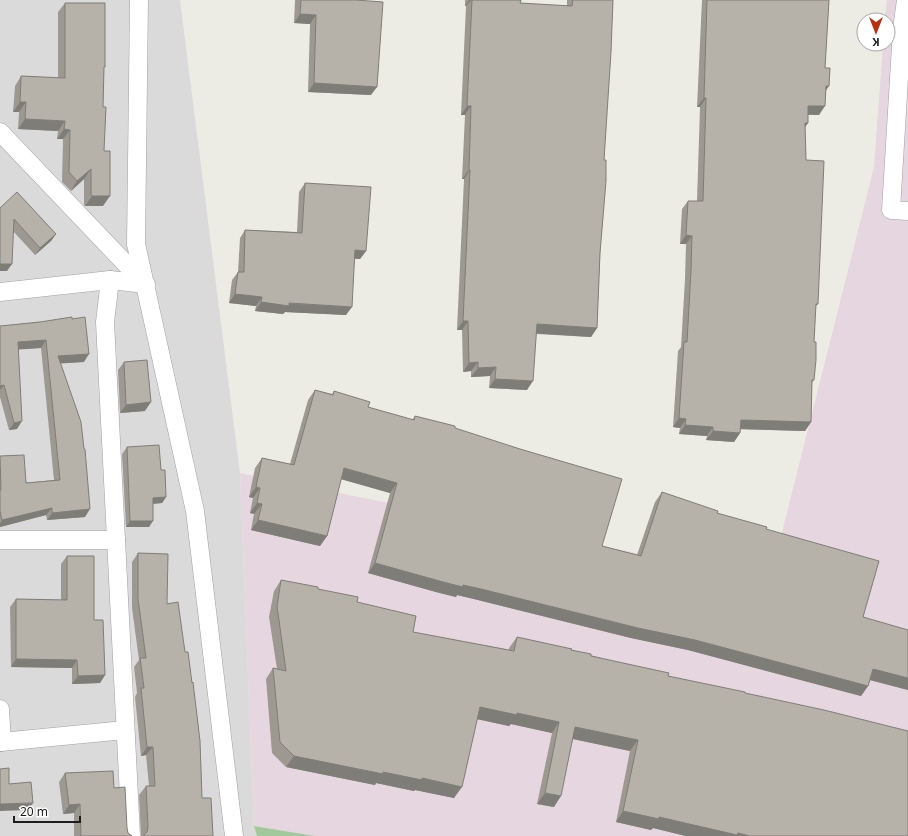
<svg xmlns="http://www.w3.org/2000/svg" width="908" height="836" font-family="'Noto Sans',sans-serif">
<style>
.residential{fill:#dbdada}
.industrial{fill:#e6d6e0}
.forest{fill:#a1c99c}
.lines{fill:none;stroke-linecap:round;stroke-linejoin:round}
.street-casing{stroke:#a1a1a1;stroke-width:19}
.street{stroke:#fff;stroke-width:18}
.wall{fill:#9d9992}
.shaded-wall{fill:#7f7d77}
.building{fill:#b6b2aa;stroke:#7f7d77}
</style>
<rect width="100%" height="100%" fill="#edece4"/>
<polygon class="residential" points="0,0 180,0 240,473 254,826 257,836 0,836"/>
<polygon class="industrial" points="887,0 908,0 908,836 315,836 254,826 240,473 770,580 874,167 883,44 888,44 888,20 885,20"/>
<polygon class="forest" points="254,826 315,836 257,836"/>
<g class="lines">
<defs>
<g id="street">
<polyline points="139,0 136,244 195,511 234,836"/>
<polyline points="906,0 902,29 891,210 908,211"/>
<polyline points="0,132 145,284"/>
<polyline points="110,280 105,322 131,836"/>
<polyline points="0,292 110,280 146,284"/>
<polyline points="0,540 116,540"/>
<polyline points="0,709 2,742"/>
<polyline points="0,742 125,730"/>
</g>
</defs>
<use href="#street" class="street-casing"/>
<use href="#street" class="street"/>
</g>
<g class="wall">
<polygon points="295,0 356,0 371,95 308,92 310,24 294,23"/>
<polygon points="465,0 521,0 520,3 567,6 567,0 613,0 604,160 597,328 591,337 536,334 527,390 489,388 490,376 471,377 471,371 463,372 462,330 457,330 464,179 462,179 465,115 461,115 466,6 465,6"/>
<polygon points="702,0 829,0 825,68 826,91 819,115 808,115 805,128 806,160 818,304 815,307 814,342 814,380 812,383 811,422 805,431 740,429 740,433 734,442 706,440 707,436 679,434 680,428 673,427 678,351 681,347 685,279 686,244 680,244 682,209 688,201 697,201 700,107 697,107"/>
<polygon points="65,3 104,68 103,107 104,151 103,206 85,206 84,205 84,179 71,191 62,182 63,139 57,139 58,131 18,129 19,112 13,112 15,86 21,76 58,78 58,12"/>
<polygon points="305,183 366,251 360,259 355,259 346,315 285,312 283,314 255,311 256,306 229,303 232,280 238,272 240,238 245,230 297,232 299,192"/>
<polygon points="0,208 56,234 51,241 35,255 13,231 7,271"/>
<polygon points="40,322 84,362 60,363 85,517 47,520 46,515 0,527 0,456 26,483 54,480 41,348 18,349 17,429 9,430 0,397 0,326"/>
<polygon points="124,362 145,411 120,413 118,370"/>
<polygon points="315,390 332,394 334,391 368,407 412,420 415,416 455,428 602,546 637,555 655,502 662,492 717,513 766,529 863,617 908,690 870,680 868,686 861,696 688,650 631,638 474,599 457,595 456,597 436,592 368,573 390,493 341,479 327,536 320,546 251,530 254,514 250,513 253,498 249,497 255,468 262,458 290,464 308,400"/>
<polygon points="127,447 161,470 166,497 162,503 153,504 149,527 126,527 122,454"/>
<polygon points="138,553 167,604 202,798 213,836 141,836 139,795 146,786 149,786 146,755 141,756 135,697 137,693 134,667 139,660 132,608 132,562"/>
<polygon points="67,556 94,620 105,675 100,683 72,684 72,668 11,667 10,607 16,599 61,600 61,564"/>
<polygon points="281,580 318,589 357,602 413,632 509,650 509,648 517,637 571,650 668,676 745,693 908,836 686,836 653,828 651,830 616,822 630,751 573,739 554,807 537,804 552,733 511,724 509,726 477,719 454,798 415,790 414,791 376,783 375,785 286,767 272,753 266,679 273,668 277,669 269,617 274,591"/>
<polygon points="65,773 114,788 128,833 132,836 74,836 74,813 63,814 59,782"/>
</g>
<g class="shaded-wall">
<polygon points="469,0 471,0 466,6 465,6"/>
<polygon points="300,14 316,15 310,24 294,23"/>
<polygon points="314,83 377,87 371,95 308,92"/>
<polygon points="826,86 829,86 823,95"/>
<polygon points="704,98 706,98 700,107 697,107"/>
<polygon points="20,102 26,102 19,112 13,112"/>
<polygon points="467,106 471,106 465,115 461,115"/>
<polygon points="808,106 825,106 819,115 802,114"/>
<polygon points="25,119 65,121 58,131 18,129"/>
<polygon points="805,123 808,123 802,132"/>
<polygon points="64,129 70,130 63,139 57,139"/>
<polygon points="91,169 84,179 71,191 77,181"/>
<polygon points="469,170 470,170 464,179 462,179"/>
<polygon points="92,196 110,196 103,206 85,206"/>
<polygon points="56,234 51,241 35,255 40,248"/>
<polygon points="686,235 692,236 686,244 680,244"/>
<polygon points="355,250 366,251 360,259 349,258"/>
<polygon points="0,264 12,264 7,271 0,271"/>
<polygon points="235,294 262,297 256,306 229,303"/>
<polygon points="261,302 352,307 346,315 285,312 283,314 255,311"/>
<polygon points="463,321 468,321 462,330 457,330"/>
<polygon points="537,324 597,328 591,337 530,333"/>
<polygon points="46,340 41,348 12,350 18,342"/>
<polygon points="89,354 84,362 53,364 58,356"/>
<polygon points="478,362 471,371 463,372 469,363"/>
<polygon points="496,367 490,376 471,377 478,368"/>
<polygon points="495,379 533,381 527,390 489,388"/>
<polygon points="4,385 0,390 0,386"/>
<polygon points="151,402 145,411 120,413 126,405"/>
<polygon points="679,418 686,419 680,428 673,427"/>
<polygon points="741,420 811,422 805,431 735,429"/>
<polygon points="22,421 17,429 9,430 14,423"/>
<polygon points="685,425 713,427 707,436 679,434"/>
<polygon points="713,431 740,433 734,442 706,440"/>
<polygon points="344,468 397,483 390,493 337,478"/>
<polygon points="256,487 260,488 253,498 249,497"/>
<polygon points="166,497 162,503 149,504 153,498"/>
<polygon points="257,503 262,504 254,514 250,513"/>
<polygon points="52,508 46,515 0,527 0,524 2,520"/>
<polygon points="90,509 85,517 47,520 52,513"/>
<polygon points="258,520 327,536 320,546 251,530"/>
<polygon points="130,521 153,521 149,527 126,527"/>
<polygon points="375,563 695,640 868,686 861,696 688,650 631,638 474,599 457,595 456,597 436,592 368,573"/>
<polygon points="16,659 77,660 72,668 11,667"/>
<polygon points="873,669 908,678 908,690 866,679"/>
<polygon points="105,675 100,683 72,684 78,676"/>
<polygon points="480,707 517,713 559,722 552,733 511,724 509,726 472,718"/>
<polygon points="575,727 638,740 630,751 568,738"/>
<polygon points="147,747 153,747 146,755 141,756"/>
<polygon points="294,756 422,778 462,787 454,798 415,790 414,791 376,783 375,785 286,767"/>
<polygon points="545,793 561,796 554,807 537,804"/>
<polygon points="33,803 28,810 0,811 0,804"/>
<polygon points="80,804 74,813 63,814 69,805"/>
<polygon points="623,811 659,817 750,836 686,836 653,828 651,830 616,822"/>
</g>
<g class="building">
<polygon points="301,0 356,0 383,2 377,87 314,83 316,15 300,14"/>
<polygon points="472,0 521,0 520,3 572,6 573,0 613,0 611,52 604,160 606,160 606,181 600,253 597,328 537,324 533,381 495,379 496,367 478,368 478,362 469,363 468,321 463,321 470,170 469,170 471,106 467,106"/>
<polygon points="707,0 829,0 825,68 830,68 829,86 826,86 825,106 808,106 808,123 805,123 806,160 824,161 818,304 816,304 814,342 816,342 816,360 814,380 812,380 811,422 741,420 740,433 713,431 713,427 685,425 686,419 679,418 684,342 687,342 691,271 692,236 686,235 688,201 703,201 706,98 704,98"/>
<polygon points="65,3 105,3 105,67 104,67 103,107 106,107 104,151 110,151 110,196 92,196 91,195 91,169 77,181 69,172 70,130 64,129 65,121 25,119 26,102 20,102 21,76 65,78"/>
<polygon points="305,183 371,187 366,251 355,250 352,307 289,303 289,306 261,302 262,297 235,294 238,272 244,272 245,230 302,233"/>
<polygon points="17,192 56,234 40,248 14,219 12,264 0,264 0,208"/>
<polygon points="72,317 72,319 85,317 89,354 58,356 81,422 84,449 85,449 90,509 52,513 52,508 2,520 0,511 0,490 1,490 0,456 24,455 26,483 60,480 46,340 18,342 22,421 14,423 4,385 0,386 0,326 40,322"/>
<polygon points="147,360 151,402 126,405 124,362"/>
<polygon points="315,390 333,395 334,391 370,402 368,407 414,420 415,416 455,426 455,428 520,449 622,479 602,546 641,556 662,492 718,511 717,513 767,527 766,529 879,561 863,617 908,630 908,678 873,669 868,686 695,640 638,628 481,589 463,585 463,587 443,582 375,563 397,483 344,468 327,536 258,520 262,504 257,503 260,488 256,487 262,458 294,465"/>
<polygon points="159,445 161,470 165,470 166,497 153,498 153,521 130,521 127,447"/>
<polygon points="138,553 168,554 167,604 178,602 185,652 188,652 192,683 193,682 200,741 202,798 211,798 213,836 143,836 147,832 148,827 146,786 155,786 153,747 147,747 141,688 144,688 140,658 146,658 138,599"/>
<polygon points="67,556 94,556 94,620 103,620 105,675 78,676 77,660 16,659 16,599 67,600"/>
<polygon points="281,580 318,587 318,589 358,597 357,602 416,616 413,632 514,651 517,637 572,649 571,650 591,654 591,656 669,673 668,676 745,692 745,693 824,710 908,731 908,836 750,836 738,833 737,835 659,817 659,819 623,811 638,740 575,727 561,796 545,793 559,722 517,713 517,715 480,707 462,787 422,778 422,780 383,772 383,774 294,756 280,742 273,668 286,671 277,606"/>
<polygon points="9,768 9,784 31,782 33,803 0,804 0,769"/>
<polygon points="113,771 114,788 125,787 127,828 128,833 132,836 81,836 80,804 69,805 65,773"/>
</g>
<g transform="translate(876 32) rotate(180)"><circle r="19" fill="#ffffff" stroke="#a5a5a5"/>
<path d="M0-3L7 15L0 10L-7 15Z" fill="#b92f11"/>
<text y="-6" font-size="11" font-weight="bold" text-anchor="middle" fill="#1d1d1d">K</text>
</g>
<path d="M14 816v6h66v-6" fill="none" stroke="#1d1d1d" stroke-width="2"/>
<text x="20" y="816" font-size="12" fill="#1d1d1d" stroke="#ffffff" stroke-width="3" paint-order="stroke">20 m</text>
</svg>
